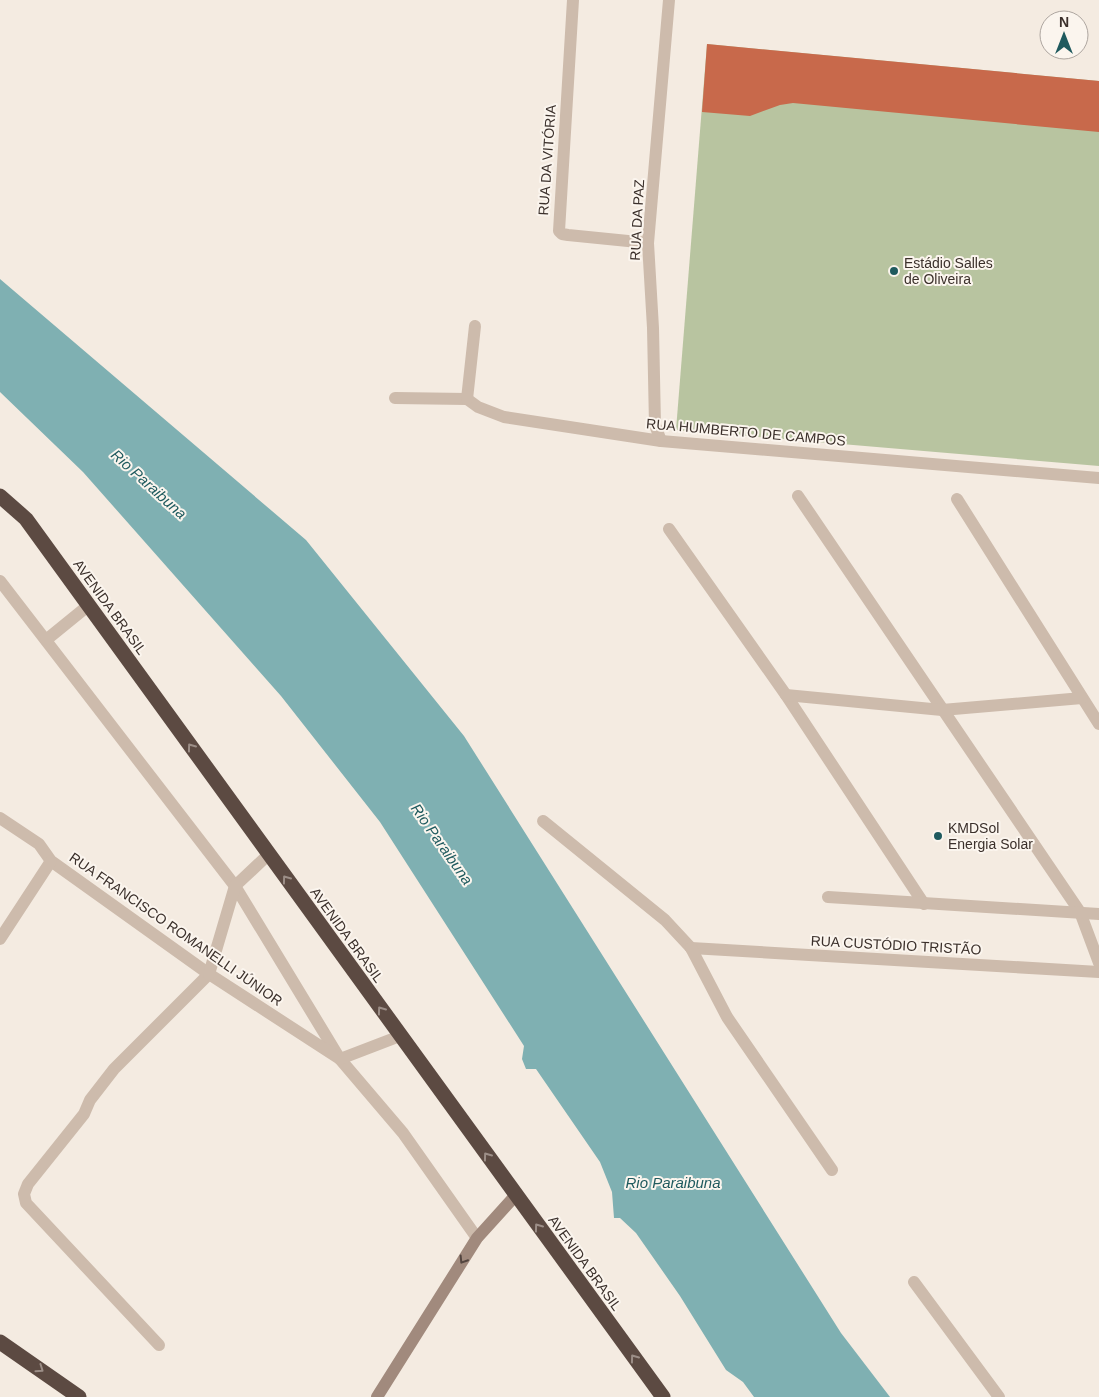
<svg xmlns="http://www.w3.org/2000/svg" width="1099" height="1397" font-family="Helvetica,sans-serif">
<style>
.green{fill:#b8c4a0}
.water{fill:#7fb0b2}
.building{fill:#c8694b}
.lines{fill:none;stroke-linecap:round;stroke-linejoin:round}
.lane{stroke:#cdbbac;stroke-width:12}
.street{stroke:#cdbbac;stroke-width:12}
.secondary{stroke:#a18a7d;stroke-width:12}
.highway{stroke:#5c4a42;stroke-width:15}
.oneway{stroke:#9c8e87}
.oneway2{stroke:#544640}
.poi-dot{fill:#1f5a5e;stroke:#fbf5ee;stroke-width:2}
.labels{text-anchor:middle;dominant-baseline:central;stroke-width:4;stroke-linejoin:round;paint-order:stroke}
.street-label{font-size:14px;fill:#3b302b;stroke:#fbf5ee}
.poi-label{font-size:14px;fill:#3b302b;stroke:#fbf5ee;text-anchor:start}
.water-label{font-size:15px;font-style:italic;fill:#1f5a5e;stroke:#fbf5ee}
</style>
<rect width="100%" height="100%" fill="#f4ebe1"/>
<polygon class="green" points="707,44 1099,81 1099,466 676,430"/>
<polygon class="water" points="0,279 306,540 464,736 841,1333 890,1397 754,1397 743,1382 726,1370 680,1296 636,1233 620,1218 614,1218 612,1192 600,1162 536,1069 526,1069 522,1059 524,1046 380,822 281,696 83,472 0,392"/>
<polygon class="building" points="707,44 1099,81 1099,132 793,103 780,105 750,116 702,112"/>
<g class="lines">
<g class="lane">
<polyline points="573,0 559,231 562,234 568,235 648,243"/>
<polyline points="395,398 467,399 478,407 504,417 661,441 655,425 653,328 648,243 669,0"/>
<polyline points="467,399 475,326"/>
<polyline points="543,821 665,920 691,948"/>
<polyline points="914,1282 999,1397"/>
<polyline points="159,1345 26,1203 24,1194 28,1184 84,1114 90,1100 114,1069 209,974"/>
</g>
<g class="street">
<polyline points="661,441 1099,478"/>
<polyline points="798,496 1080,912 1099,963"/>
<polyline points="957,499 1099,724"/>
<polyline points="669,529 786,695 924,904"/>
<polyline points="0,581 235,886 340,1059 403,1133 477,1238"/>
<polyline points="46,640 89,605"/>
<polyline points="786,695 942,710 1082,698"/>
<polyline points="0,818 39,844 51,861 209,974 340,1059 400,1036"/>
<polyline points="828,897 1099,914"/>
<polyline points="0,939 51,861"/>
<polyline points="691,948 1099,972"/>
<polyline points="691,948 727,1017 832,1170"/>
<polyline points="209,974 235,886 268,855"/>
</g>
<polyline class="secondary" points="377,1397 477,1238 515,1196"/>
<g class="highway">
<polyline points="0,496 26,519 663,1397"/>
<polyline points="0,1342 79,1397"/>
</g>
</g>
<defs><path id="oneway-chevron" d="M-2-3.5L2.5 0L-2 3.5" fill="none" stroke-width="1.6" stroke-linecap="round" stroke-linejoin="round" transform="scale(1.25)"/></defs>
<g class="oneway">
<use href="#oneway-chevron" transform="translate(191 747) rotate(-126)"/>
<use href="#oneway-chevron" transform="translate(286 879) rotate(-126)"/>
<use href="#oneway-chevron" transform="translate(381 1010) rotate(-126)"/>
<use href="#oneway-chevron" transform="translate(487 1156) rotate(-126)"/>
<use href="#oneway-chevron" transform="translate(538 1227) rotate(-126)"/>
<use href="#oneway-chevron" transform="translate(634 1358) rotate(-126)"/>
<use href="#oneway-chevron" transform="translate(40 1369) rotate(35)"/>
</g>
<use class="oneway2" href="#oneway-chevron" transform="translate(463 1260) rotate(122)"/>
<g class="poi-dot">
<circle cx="894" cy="271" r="5"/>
<circle cx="938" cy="836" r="5"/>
</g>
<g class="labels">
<g class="street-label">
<text transform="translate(547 160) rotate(-86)">RUA DA VITÓRIA</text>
<text transform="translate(637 220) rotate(-87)">RUA DA PAZ</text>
<text transform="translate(746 432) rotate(5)">RUA HUMBERTO DE CAMPOS</text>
<text transform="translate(110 607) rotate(54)">AVENIDA BRASIL</text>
<text transform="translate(176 929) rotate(35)">RUA FRANCISCO ROMANELLI JÚNIOR</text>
<text transform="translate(347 935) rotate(54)">AVENIDA BRASIL</text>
<text transform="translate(896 945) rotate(3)">RUA CUSTÓDIO TRISTÃO</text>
<text transform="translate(585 1263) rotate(54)">AVENIDA BRASIL</text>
</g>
<g class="poi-label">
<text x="904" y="263">Estádio Salles<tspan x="904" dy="16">de Oliveira</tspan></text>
<text x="948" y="828">KMDSol<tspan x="948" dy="16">Energia Solar</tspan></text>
</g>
<g class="water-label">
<text transform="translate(149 484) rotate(42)">Rio Paraibuna</text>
<text transform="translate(442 844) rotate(55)">Rio Paraibuna</text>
<text x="673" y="1182">Rio Paraibuna</text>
</g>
</g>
<g transform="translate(1064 35)"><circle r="24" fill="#fbf5ee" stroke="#aea6a0"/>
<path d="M0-4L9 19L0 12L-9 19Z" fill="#1f5a5e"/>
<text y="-8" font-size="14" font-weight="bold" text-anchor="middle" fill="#3b302b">N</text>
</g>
</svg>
